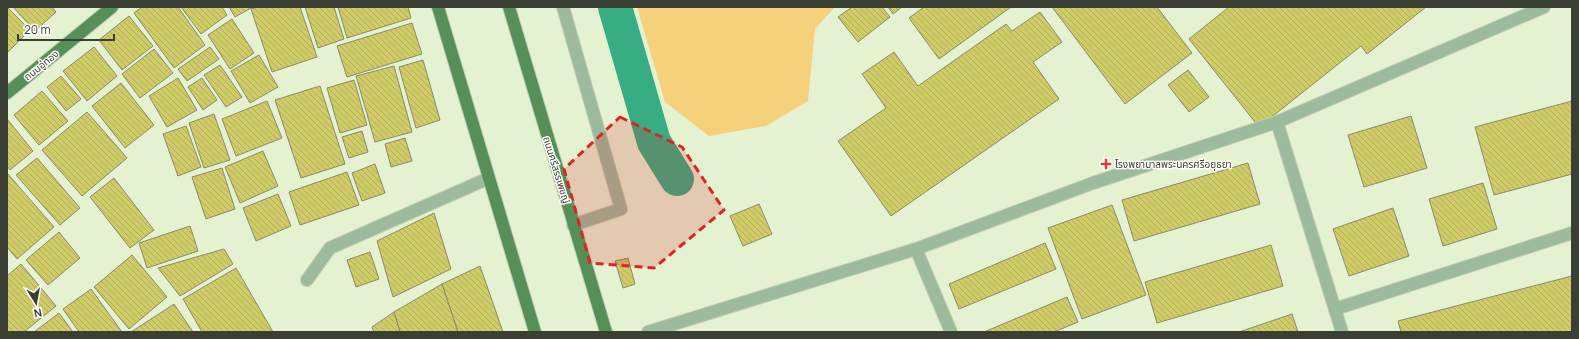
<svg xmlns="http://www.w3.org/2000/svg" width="1579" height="339" font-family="Manrope,'Noto Sans Thai',sans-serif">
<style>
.grass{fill:#f6d17b}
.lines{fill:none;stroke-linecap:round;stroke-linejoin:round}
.canal{stroke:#38ad83;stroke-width:34}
.building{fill:url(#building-back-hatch);stroke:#8b8a6b}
.minor-casing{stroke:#c3ceb2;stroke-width:14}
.major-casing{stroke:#c3ceb2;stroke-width:14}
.minor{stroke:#9cbb9d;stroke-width:12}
.major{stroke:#559059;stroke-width:12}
.marked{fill:#d62828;fill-opacity:0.2;stroke:#d62828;stroke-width:3;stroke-dasharray:8 5;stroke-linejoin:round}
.poi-dot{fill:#d14336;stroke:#fff;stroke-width:1.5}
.labels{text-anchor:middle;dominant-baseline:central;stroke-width:3;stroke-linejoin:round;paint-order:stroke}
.street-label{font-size:10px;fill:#3a3f33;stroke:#fff}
.poi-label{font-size:10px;fill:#3a3f33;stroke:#fff;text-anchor:start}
</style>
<defs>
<pattern id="building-back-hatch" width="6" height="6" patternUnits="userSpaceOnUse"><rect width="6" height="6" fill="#cfcb67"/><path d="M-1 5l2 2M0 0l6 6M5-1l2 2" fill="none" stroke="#b2af5a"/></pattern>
</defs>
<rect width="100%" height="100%" fill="#e5f2d2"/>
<polygon class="grass" points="637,7 835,7 815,29 808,101 766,126 709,136 665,102"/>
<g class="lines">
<polyline class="canal" points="615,7 654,142 677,179"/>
</g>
<g class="building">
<polygon points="7,7 30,30 7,53"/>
<polygon points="13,7 52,7 56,12 35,31"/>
<polygon points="142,7 178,7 205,45 174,68 134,13"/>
<polygon points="181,7 222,7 227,15 201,34"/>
<polygon points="229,7 253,7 235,17"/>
<polygon points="258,7 300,7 317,57 272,72 251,9"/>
<polygon points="305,7 334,7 344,39 318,48"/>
<polygon points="338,7 408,7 411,18 347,38"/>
<polygon points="852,7 882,7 890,17 858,42 838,17"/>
<polygon points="888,7 902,7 893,14"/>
<polygon points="924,7 1011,7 939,59 909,18"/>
<polygon points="1052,7 1157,7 1192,53 1125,104"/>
<polygon points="1229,7 1426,7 1367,54 1361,46 1259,127 1189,39"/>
<polygon points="1040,12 1062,42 1033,62 1059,99 891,216 838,141 886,108 862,74 894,52 918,86 1006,24 1012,31"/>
<polygon points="129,16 153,46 122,70 99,40"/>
<polygon points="232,19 254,53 230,69 208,35"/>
<polygon points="412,23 422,54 347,77 337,46"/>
<polygon points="94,47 117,76 87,101 63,71"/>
<polygon points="210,47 219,59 187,81 178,69"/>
<polygon points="154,49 173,73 140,98 122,74"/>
<polygon points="259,55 278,87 250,103 231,71"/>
<polygon points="423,60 440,120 416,128 399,67"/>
<polygon points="220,65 242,97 226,107 204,75"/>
<polygon points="394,66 412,132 375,142 356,76"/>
<polygon points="1188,70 1209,97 1189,112 1168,85"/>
<polygon points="61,76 81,99 66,111 47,87"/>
<polygon points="178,78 197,110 167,127 149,96"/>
<polygon points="202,78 217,100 203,110 188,87"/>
<polygon points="354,80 367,125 340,133 327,88"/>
<polygon points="121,83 154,125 125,148 92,106"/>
<polygon points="320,86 345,164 301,178 275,100"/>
<polygon points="42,91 68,121 39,145 14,115"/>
<polygon points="267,101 282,138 236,156 222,119"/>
<polygon points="1572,101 1572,174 1494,195 1475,127"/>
<polygon points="87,112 127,158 82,196 42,150"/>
<polygon points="214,114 230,160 204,168 189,123"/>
<polygon points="1411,116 1427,168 1364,187 1348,135"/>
<polygon points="7,119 33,151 10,170 7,166"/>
<polygon points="186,126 201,167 178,176 163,134"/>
<polygon points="362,131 368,152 349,158 342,137"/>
<polygon points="405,138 412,161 391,167 385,144"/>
<polygon points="263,151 278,186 240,203 225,167"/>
<polygon points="37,158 80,208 60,225 16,175"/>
<polygon points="1248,163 1260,204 1134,241 1122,200"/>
<polygon points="375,164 385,193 362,201 352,173"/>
<polygon points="222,168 235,209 206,219 192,177"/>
<polygon points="347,172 359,205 300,225 289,192"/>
<polygon points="7,173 54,227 17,259 7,247"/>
<polygon points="114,178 154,230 130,248 90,197"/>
<polygon points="1483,183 1497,229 1443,246 1429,199"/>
<polygon points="278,194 291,226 256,241 243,208"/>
<polygon points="759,204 772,234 743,246 730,216"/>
<polygon points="1112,205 1146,295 1082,319 1048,228"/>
<polygon points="1393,208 1409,256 1349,276 1333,229"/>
<polygon points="434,213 451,269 393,297 377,241"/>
<polygon points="190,226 198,251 147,268 139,243"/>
<polygon points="59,232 80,258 48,285 26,260"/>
<polygon points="1045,243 1056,269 959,309 949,284"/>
<polygon points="1271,245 1283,286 1157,323 1145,282"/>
<polygon points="224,249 233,264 180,296 158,268"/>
<polygon points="370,252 379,279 356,287 347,260"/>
<polygon points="132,255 167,297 129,329 94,287"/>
<polygon points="628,258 635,284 623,288 615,261"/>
<polygon points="21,264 56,306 24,332 7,332 7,276"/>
<polygon points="480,266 503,332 458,332 442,284"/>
<polygon points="236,268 273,332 202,332 183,299"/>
<polygon points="1572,276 1572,332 1401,332 1398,321"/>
<polygon points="442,284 458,332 400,332 394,312"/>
<polygon points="91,289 122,332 79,332 63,309"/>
<polygon points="1067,297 1078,322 1054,332 984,332"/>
<polygon points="174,304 193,332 131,332"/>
<polygon points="394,312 400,332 374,332 372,327"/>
<polygon points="59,313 73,332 34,332"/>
<polygon points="1292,314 1298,332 1239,332"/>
</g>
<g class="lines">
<defs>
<g id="minor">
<polyline points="563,7 621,209 573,225"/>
<polyline points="1277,122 1342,332"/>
<polyline points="916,249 951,332"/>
<polyline points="307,280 330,248 489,178"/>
<polyline points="1335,309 1572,233"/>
<polyline points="648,332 916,249 1093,183 1277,122 1544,7"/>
</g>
<g id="major">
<polyline points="438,7 535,332"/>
<polyline points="509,7 606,332"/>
<polyline points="7,93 112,7"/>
</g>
</defs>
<use href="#minor" class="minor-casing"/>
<use href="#major" class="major-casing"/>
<use href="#minor" class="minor"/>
<use href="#major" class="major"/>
</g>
<path class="marked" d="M620,117L682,147L724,210L654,268L590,263L564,169Z"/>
<path class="poi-dot" d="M1104 158h4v4h4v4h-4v4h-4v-4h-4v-4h4z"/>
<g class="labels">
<g class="street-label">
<text transform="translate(41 65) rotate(-39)">ถนนอู่ทอง</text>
<text transform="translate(557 170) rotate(73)">ถนนศรีสรรเพชญ์</text>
</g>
<g class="poi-label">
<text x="1115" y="164">โรงพยาบาลพระนครศรีอยุธยา</text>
</g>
</g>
<rect width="1579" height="339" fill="none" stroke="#3a3f33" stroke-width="16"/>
<g transform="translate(36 303) rotate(169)" stroke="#ffffff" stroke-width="3" paint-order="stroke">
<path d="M0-3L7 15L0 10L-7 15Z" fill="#3a3f33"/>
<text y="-6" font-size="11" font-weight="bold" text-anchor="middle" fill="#3a3f33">N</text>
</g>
<path d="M18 34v6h96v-6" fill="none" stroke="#3a3f33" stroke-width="2"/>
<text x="24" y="34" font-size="12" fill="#3a3f33" stroke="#ffffff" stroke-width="3" paint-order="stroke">20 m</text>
</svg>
